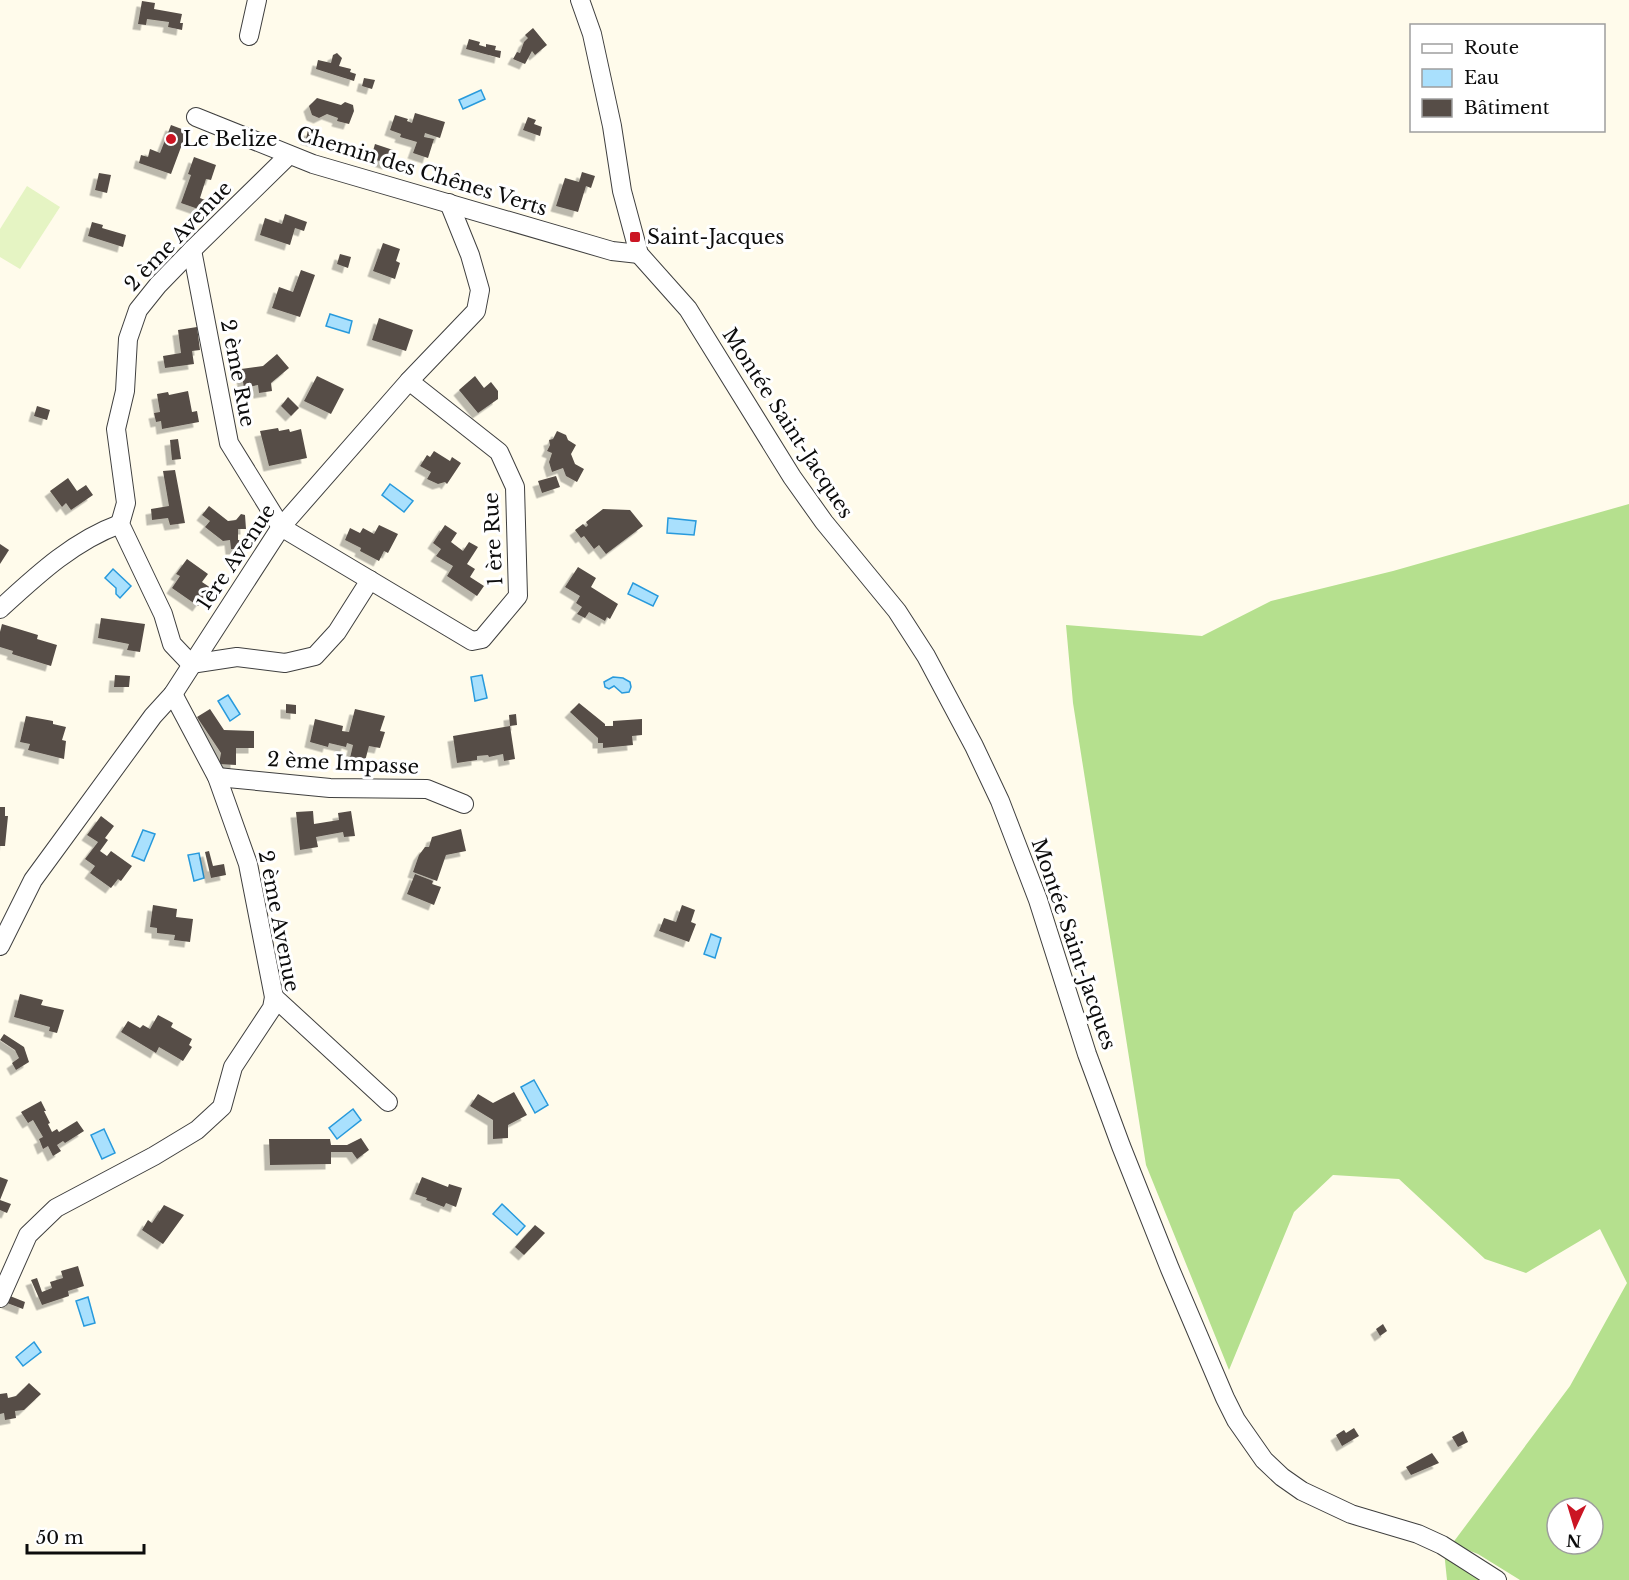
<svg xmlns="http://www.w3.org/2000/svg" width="1629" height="1580" font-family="'Libre Baskerville',serif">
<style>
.forest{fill:#b5e08e;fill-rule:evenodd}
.pitch{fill:#e5f4c3}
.water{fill:#a9e0fd;stroke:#289adc;stroke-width:1.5}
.building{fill:#564d47;filter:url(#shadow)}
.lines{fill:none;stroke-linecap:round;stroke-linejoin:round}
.minor-casing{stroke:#3f3f3f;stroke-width:20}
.minor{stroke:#fff;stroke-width:18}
.poi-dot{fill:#cb1523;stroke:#fff;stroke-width:2}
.labels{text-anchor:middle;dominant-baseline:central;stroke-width:6;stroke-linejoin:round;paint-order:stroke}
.poi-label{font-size:20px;fill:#0c0c0c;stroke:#fff;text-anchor:start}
.street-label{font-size:20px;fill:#0c0c0c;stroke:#fff}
</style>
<defs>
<filter id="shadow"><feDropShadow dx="-5.5" dy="5.5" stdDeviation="0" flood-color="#0004"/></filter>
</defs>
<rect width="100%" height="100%" fill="#fffbeb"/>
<g class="forest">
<path d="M1629,504V1580H1520L1478,1554L1452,1544L1570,1386L1627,1283L1600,1229L1526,1273L1485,1259L1399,1179L1333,1175L1294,1212L1229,1370L1146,1165L1073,703L1066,625L1202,636L1271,601L1393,571ZM1557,1508H1593V1544H1557Z"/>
<polygon points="1444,1551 1482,1580 1447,1580"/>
</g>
<polygon class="pitch" points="27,186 60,207 20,269 0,257 0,229"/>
<g class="water">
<polygon points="481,90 485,99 463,109 459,100"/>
<polygon points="330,314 352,321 349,333 326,326"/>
<polygon points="390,484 413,501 404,512 382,495"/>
<polygon points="668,518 696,521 694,535 667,533"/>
<polygon points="113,569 131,586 120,598 116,594 116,588 105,578"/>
<polygon points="633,583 658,596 653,606 628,594"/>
<polygon points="482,675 487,698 475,701 471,677"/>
<polygon points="613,677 623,678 630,682 631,687 629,692 622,693 614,686 609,689 605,687 604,682"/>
<polygon points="228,695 240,714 230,721 218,701"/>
<polygon points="143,830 155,834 144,861 132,856"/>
<polygon points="199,853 204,878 194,881 188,855"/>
<polygon points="711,934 721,938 715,958 704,954"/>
<polygon points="534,1080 548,1105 535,1113 521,1087"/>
<polygon points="353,1109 361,1120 337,1139 329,1128"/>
<polygon points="104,1129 115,1153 102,1159 91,1135"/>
<polygon points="502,1204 525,1226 517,1235 493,1214"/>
<polygon points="88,1297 95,1323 84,1326 76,1301"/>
<polygon points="34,1342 41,1352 23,1366 16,1357"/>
</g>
<g class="building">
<polygon points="142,1 155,3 154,9 182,14 180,23 183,23 182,30 168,27 169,22 147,19 146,25 138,24"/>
<polygon points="533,28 547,45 535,55 532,51 525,64 513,59 517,52 520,53 524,42 528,38 525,35"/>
<polygon points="469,39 480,42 479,45 486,47 486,44 496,46 495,50 501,51 500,58 466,49"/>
<polygon points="337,53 342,58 339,66 351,69 350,72 356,74 354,81 316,69 318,60 331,63 333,55"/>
<polygon points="364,78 375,80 372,89 362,86"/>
<polygon points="317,98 341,105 345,102 353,105 354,111 349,124 337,121 338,118 327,114 319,118 312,115 309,106"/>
<polygon points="415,113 445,122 440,138 425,133 424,137 434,139 428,158 413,153 417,142 400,137 401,134 390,130 395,115 408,119 407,121 412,123"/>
<polygon points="528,117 536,120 534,124 542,127 540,136 523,130"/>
<polygon points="171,125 187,131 171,174 139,163 141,155 148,157 150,149 160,153"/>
<polygon points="308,130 320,132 318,142 306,139"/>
<polygon points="375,144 393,150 388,164 371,158"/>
<polygon points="194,157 216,165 211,180 206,179 200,198 205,200 201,210 181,203 191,175 188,174"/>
<polygon points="582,172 595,176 591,188 586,186 578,212 556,206 565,178 579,182"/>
<polygon points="99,173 111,175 107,193 95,190"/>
<polygon points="285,214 307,222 304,231 295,228 290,245 260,235 265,218 282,224"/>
<polygon points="92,222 103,225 102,228 126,235 123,247 88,236"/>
<polygon points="383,243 400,249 396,261 400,263 395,279 373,271"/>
<polygon points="340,254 351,257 348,268 337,264"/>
<polygon points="301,270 315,275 300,317 272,308 279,287 293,292"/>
<polygon points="379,318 413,330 406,351 372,340"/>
<polygon points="197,327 200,350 192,351 194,364 165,368 163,356 181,353 178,330"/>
<polygon points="277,354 289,368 271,383 272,391 259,393 258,385 244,388 241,369 263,366"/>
<polygon points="317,376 344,389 331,414 304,401"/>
<polygon points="475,376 484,388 491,382 498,391 498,399 478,413 459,390"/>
<polygon points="188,391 192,412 197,411 199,422 162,429 161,421 156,422 154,413 160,412 157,394 168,392 169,395"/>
<polygon points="288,397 299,408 291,416 281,406"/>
<polygon points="37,406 50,410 47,420 34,416"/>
<polygon points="278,428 279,431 289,429 290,432 301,429 307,458 269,466 260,431"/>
<polygon points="557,431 566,435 568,440 576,445 571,454 575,464 584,469 577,482 566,476 563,468 552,472 549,462 552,453 547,451 550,445 549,440 553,439"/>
<polygon points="178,439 181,459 172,460 170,440"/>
<polygon points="434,451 450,461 452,457 461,463 447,484 445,482 438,484 427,479 431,472 420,466 427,455 430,457"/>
<polygon points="175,470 185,523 170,525 168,518 152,520 151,509 169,506 163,471"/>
<polygon points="556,476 560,487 542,493 538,481"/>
<polygon points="68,478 77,491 86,485 93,495 71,510 66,503 62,507 50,491"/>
<polygon points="209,506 228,521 236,520 241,514 245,515 246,529 238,529 238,540 242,540 242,549 231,549 230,540 223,541 205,527 210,521 202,515"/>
<polygon points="603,509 630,510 643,526 606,554 599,545 594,549 584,536 581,538 575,530 583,524 586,527 588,525 586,522"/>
<polygon points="379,525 398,534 388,553 384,551 379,561 360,551 361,548 345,540 350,528 360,533 363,528 374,534"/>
<polygon points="445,525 457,533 451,542 463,551 469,542 478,547 467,564 475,569 470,577 484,586 477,596 447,576 453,566 436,556 441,549 433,543"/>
<polygon points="0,544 9,550 0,564"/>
<polygon points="187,559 208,574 202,582 211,588 198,606 172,588 180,576 176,574"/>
<polygon points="578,567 596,578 591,587 618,604 610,619 607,617 605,621 589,612 585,618 577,614 582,607 576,603 580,596 565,587"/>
<polygon points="101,618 145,624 140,652 127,650 129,644 98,638"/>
<polygon points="2,624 38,635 37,639 57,645 51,666 12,654 13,651 0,647 0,632"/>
<polygon points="115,675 130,676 129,687 114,687"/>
<polygon points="579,703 605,724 605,726 613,726 613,721 642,719 642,735 632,736 633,745 603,748 603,743 598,743 598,738 570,712"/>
<polygon points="286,704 296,705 296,714 286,713"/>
<polygon points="210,709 224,730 254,731 254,748 236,748 236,765 219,764 221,753 197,717"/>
<polygon points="355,709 385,716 380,731 385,732 380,748 369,746 365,761 350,758 353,745 347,743 346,747 329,743 328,747 310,742 315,719 343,726 342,731 349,732"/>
<polygon points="516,714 517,725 510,726 509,715"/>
<polygon points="26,716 53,721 53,724 66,727 62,740 66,741 64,759 28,750 30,744 20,742"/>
<polygon points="510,726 515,759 504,761 503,754 489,757 488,755 477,756 477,760 457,763 453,736"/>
<polygon points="0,807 5,807 5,816 8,816 5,846 0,846"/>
<polygon points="313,811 314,824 339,820 338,813 351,811 355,836 344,837 343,832 316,837 318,847 300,850 296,812"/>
<polygon points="101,816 114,826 105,838 108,840 100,851 107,856 111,851 132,866 121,881 118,879 111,888 90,873 95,866 85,859 98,842 87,835"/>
<polygon points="461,829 466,851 446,855 437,881 413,872 419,855 425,847 429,847 432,837"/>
<polygon points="209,851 213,866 224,864 226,875 211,878 205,852"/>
<polygon points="415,874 433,881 432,884 441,887 434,905 407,894"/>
<polygon points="153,905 177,909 176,917 193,919 190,942 174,940 175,935 157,933 157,928 150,927"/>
<polygon points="682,905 695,910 691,922 696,924 689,942 659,931 664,918 676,922"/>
<polygon points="20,994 43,1000 41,1005 64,1010 57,1033 49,1031 50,1027 14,1017"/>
<polygon points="158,1015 173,1023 171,1027 192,1039 189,1045 192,1047 183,1061 159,1047 156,1053 121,1032 128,1021 140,1028 143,1025 150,1029"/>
<polygon points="4,1034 24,1047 29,1062 16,1070 12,1063 19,1058 15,1050 0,1040"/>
<polygon points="514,1092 527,1115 508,1125 508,1138 493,1139 493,1120 470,1106 478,1094 493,1103"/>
<polygon points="41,1101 46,1111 44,1111 50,1123 48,1124 52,1132 57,1129 59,1132 77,1121 84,1131 65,1143 63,1141 57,1145 61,1151 53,1156 48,1146 43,1149 39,1139 43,1137 33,1120 28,1123 21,1112"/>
<polygon points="361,1138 369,1150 357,1159 352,1152 331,1152 331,1164 270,1165 269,1139 330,1139 331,1145 347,1145"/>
<polygon points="0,1177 8,1180 0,1200 11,1204 7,1213 0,1210"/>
<polygon points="422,1177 448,1187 449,1184 462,1188 456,1207 446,1203 444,1207 426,1200 427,1198 415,1194"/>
<polygon points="164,1205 184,1215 163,1244 142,1230 148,1220 152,1223"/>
<polygon points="535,1225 545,1233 524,1255 515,1247"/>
<polygon points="78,1266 84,1286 68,1291 69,1296 42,1305 31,1280 37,1278 42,1292 52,1288 50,1282 63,1278 61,1271"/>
<polygon points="10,1296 25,1302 23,1309 7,1303"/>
<polygon points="1383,1324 1387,1331 1380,1336 1376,1329"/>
<polygon points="29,1383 41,1394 24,1410 15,1411 16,1418 5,1420 4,1413 0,1414 0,1394 7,1393 8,1398 16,1396"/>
<polygon points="1354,1428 1359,1436 1342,1446 1336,1435 1344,1430 1346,1433"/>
<polygon points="1463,1431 1468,1442 1458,1447 1452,1437"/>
<polygon points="1432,1453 1439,1463 1411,1475 1406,1467"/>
</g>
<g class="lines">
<defs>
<g id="minor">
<polyline points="580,0 592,34 612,126 622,191 639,254 688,309 792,477 824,522 897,611 926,656 974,746 1000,801 1038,900 1087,1054 1121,1146 1170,1269 1225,1398 1236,1420 1264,1460 1282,1477 1302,1491 1351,1514 1418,1534 1442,1545 1497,1580"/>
<polyline points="249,36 257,0"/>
<polyline points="196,117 313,164 612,251 639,254"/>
<polyline points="289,155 192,250 158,285 138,310 128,339 125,391 116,429 126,503 120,524 163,614 172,644 191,664 237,657 285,663 315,656 337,632 370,580"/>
<polyline points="192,250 229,443 281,527 472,641 482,639 518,596 515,487 499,452 409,381"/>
<path d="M0,609C36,576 73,541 120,524"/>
<polyline points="217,777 330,788 427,789 464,804"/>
<polyline points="0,946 33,880 153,716 173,694 281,527 409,381 476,311 480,290 470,255 449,203"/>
<polyline points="274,997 388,1102"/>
<polyline points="0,1298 28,1235 56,1208 154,1156 197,1130 222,1107 233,1067 272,1008 274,997 248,864 217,777 173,694"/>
</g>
</defs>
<use href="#minor" class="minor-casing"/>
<use href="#minor" class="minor"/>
</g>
<g class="poi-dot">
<circle cx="171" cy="139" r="6"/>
<rect x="629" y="231" width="12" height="12" rx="3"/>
</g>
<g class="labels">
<g class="poi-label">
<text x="183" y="139">Le Belize</text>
<text x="647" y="237">Saint-Jacques</text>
</g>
<g class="street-label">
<text transform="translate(422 171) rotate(17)">Chemin des Chênes Verts</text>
<text transform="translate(178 236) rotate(-46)">2 ème Avenue</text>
<text transform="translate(238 373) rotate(79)">2 ème Rue</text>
<text transform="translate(788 423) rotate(57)">Montée Saint-Jacques</text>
<text transform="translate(493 539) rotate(-93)">1 ère Rue</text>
<text transform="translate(236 557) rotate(-56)">1ère Avenue</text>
<text transform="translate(343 763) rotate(3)">2 ème Impasse</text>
<text transform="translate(279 921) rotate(79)">2 ème Avenue</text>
<text transform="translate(1074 944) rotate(71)">Montée Saint-Jacques</text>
</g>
</g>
<rect x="1410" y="24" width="195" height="108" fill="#ffffff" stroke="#9e9e9e" stroke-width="1.5"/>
<rect x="1422" y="44" width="30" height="9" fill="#ffffff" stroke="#9e9e9e" stroke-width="1.5"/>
<text x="1464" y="54" font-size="18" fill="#0c0c0c">Route</text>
<rect x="1422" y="69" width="30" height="18" fill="#a9e0fd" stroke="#9e9e9e" stroke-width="1.5"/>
<text x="1464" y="84" font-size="18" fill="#0c0c0c">Eau</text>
<rect x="1422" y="99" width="30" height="18" fill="#564d47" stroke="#9e9e9e" stroke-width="1.5"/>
<text x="1464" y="114" font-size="18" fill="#0c0c0c">Bâtiment</text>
<g transform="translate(1575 1526) rotate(184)"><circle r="28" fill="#ffffff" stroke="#9e9e9e" stroke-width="1.5"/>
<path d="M0-4.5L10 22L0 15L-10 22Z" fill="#cb1523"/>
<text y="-9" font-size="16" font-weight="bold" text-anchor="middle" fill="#0c0c0c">N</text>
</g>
<path d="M27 1544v9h117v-9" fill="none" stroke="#0c0c0c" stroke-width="3"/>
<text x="36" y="1544" font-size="18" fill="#0c0c0c" stroke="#ffffff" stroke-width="4.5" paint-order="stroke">50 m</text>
</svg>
